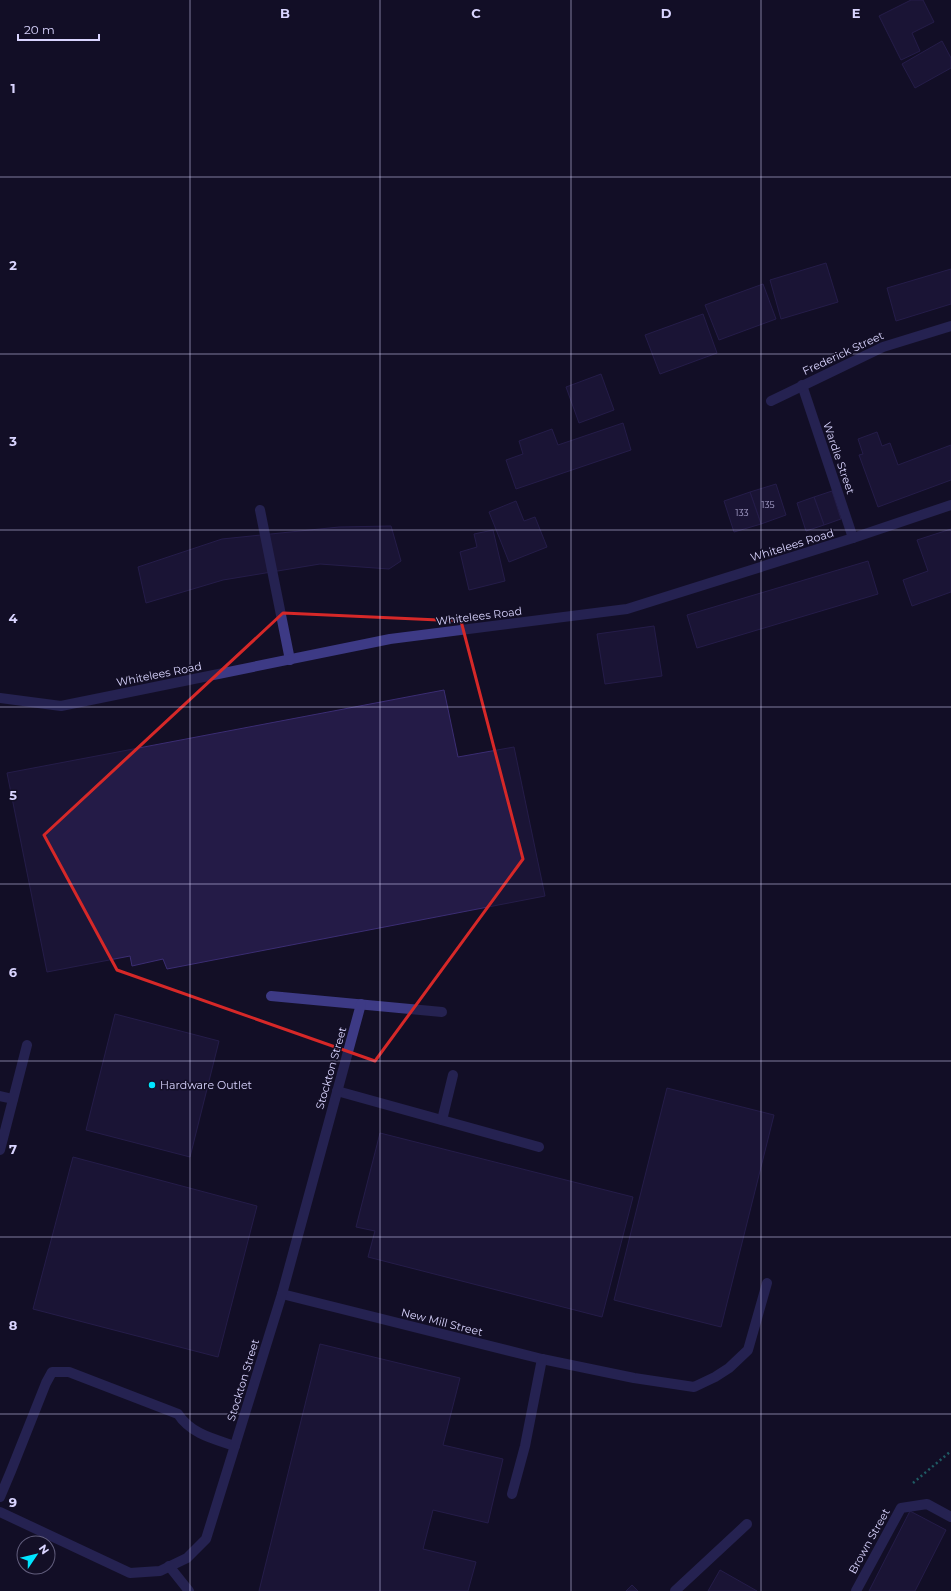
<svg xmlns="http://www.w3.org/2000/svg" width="951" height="1591" font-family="Montserrat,sans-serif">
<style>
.building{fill:#241b47;stroke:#3b2d73}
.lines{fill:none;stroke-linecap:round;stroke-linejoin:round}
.path{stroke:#2fb8b0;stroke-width:2.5;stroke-dasharray:2 3;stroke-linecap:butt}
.minor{stroke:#3d3a85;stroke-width:10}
.marked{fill:none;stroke:#d62828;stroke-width:3;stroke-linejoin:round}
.grid{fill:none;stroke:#d9d4ff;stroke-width:1;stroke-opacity:0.55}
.poi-dot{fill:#00e5ff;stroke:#130f26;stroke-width:1.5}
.labels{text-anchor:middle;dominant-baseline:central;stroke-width:3;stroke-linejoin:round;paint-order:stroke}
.number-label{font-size:9px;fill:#aca6d1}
.street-label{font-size:11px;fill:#d9d4ff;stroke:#130f26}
.poi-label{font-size:11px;fill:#d9d4ff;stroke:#130f26;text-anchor:start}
.grid-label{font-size:13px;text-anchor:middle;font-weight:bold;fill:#d9d4ff;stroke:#130f26;stroke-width:3;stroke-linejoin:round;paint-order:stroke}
</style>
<rect width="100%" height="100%" fill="#130f26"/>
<g class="building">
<polygon points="911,0 923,0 934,22 912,33 920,51 901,60 879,16"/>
<polygon points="942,41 951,58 951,68 915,88 902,64"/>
<polygon points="826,263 838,302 781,319 770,280"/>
<polygon points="951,269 951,304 896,321 887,288"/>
<polygon points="763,284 776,319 719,340 705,305"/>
<polygon points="703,314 717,353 660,374 645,335"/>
<polygon points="601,374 614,410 579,423 566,387"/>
<polygon points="623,423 631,450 516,489 506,460 523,454 519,441 552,429 558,445"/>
<polygon points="877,432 882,446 890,443 898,465 951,445 951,480 878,507 859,455 863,454 858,439"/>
<polygon points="776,484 786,515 761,524 750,492"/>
<polygon points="832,491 841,519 824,525 814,497"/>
<polygon points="750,492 761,524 734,532 724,501"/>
<polygon points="814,497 824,525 806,531 797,503"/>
<polygon points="516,501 524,521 535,517 547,547 509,562 489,512"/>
<polygon points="391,526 401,561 389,569 320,564 223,580 146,603 138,567 222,539 339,527"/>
<polygon points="951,529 951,592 912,606 903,580 928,571 917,540"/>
<polygon points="493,530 505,581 469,590 460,552 477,547 474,534"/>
<polygon points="868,561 878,594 697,648 687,615"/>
<polygon points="654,626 662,676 605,684 597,634"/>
<polygon points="444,690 458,757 514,747 545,896 167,969 163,959 132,966 130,956 47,972 7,773"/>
<polygon points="115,1014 219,1041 190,1157 86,1130"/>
<polygon points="667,1088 774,1115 721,1327 614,1300"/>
<polygon points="380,1133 633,1197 602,1317 368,1257 375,1231 356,1227"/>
<polygon points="73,1157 257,1206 218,1357 33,1309"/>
<polygon points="320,1344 460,1378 443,1445 503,1459 488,1523 433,1510 423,1549 476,1562 468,1591 259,1591"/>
<polygon points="910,1511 946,1530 915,1591 869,1591"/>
<polygon points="720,1570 757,1591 708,1591"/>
<polygon points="632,1585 638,1591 626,1591"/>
</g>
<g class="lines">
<polyline class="path" points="913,1483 951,1451"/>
<g class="minor">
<polyline points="802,385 853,538"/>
<polyline points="771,401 883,347 951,326"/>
<polyline points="260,510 290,660"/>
<polyline points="0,698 61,706 390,639 627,609 853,538 951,505"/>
<polyline points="271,996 442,1012"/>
<polyline points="337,1091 539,1147"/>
<polyline points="0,1096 13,1099"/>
<polyline points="442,1120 453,1075"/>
<polyline points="0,1150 27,1045"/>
<polyline points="282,1294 542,1359 634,1378 694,1387 715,1377 729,1368 748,1350 767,1283"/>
<polyline points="512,1494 525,1446 542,1359"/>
<path d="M0,1497L11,1471L46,1383L52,1372H69L178,1414C191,1434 214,1439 235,1446"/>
<polyline points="0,1512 130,1573 160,1571 187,1558 206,1539 282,1294 361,1004"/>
<polyline points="169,1566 189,1591"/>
<polyline points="675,1591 747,1524"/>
<polyline points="856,1591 901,1508 927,1504 951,1517"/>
</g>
</g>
<path d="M0 0H951V1591H0ZM283,613L461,621L523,859L375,1061L117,970L44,835Z" fill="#130f26" fill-opacity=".55" fill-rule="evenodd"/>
<path class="marked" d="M283,613L461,621L523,859L375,1061L117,970L44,835Z"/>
<path class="grid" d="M190,0V1591M380,0V1591M571,0V1591M761,0V1591M0,177H951M0,354H951M0,530H951M0,707H951M0,884H951M0,1061H951M0,1237H951M0,1414H951"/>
<circle class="poi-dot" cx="152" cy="1085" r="4"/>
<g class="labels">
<g class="number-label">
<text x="768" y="504">135</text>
<text x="742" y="512">133</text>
</g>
<g class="street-label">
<text transform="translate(843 353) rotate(-25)">Frederick Street</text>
<text transform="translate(839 458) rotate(71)">Wardle Street</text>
<text transform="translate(792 545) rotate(-17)">Whitelees Road</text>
<text transform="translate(479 616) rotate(-7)">Whitelees Road</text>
<text transform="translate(159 674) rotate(-11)">Whitelees Road</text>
<text transform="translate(331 1068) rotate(-74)">Stockton Street</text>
<text transform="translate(442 1322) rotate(14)">New Mill Street</text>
<text transform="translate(243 1380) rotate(-73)">Stockton Street</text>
<text transform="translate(869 1541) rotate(-61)">Brown Street</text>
</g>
<g class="poi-label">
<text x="160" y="1085">Hardware Outlet</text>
</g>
</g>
<g class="grid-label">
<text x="285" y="18">B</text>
<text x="476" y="18">C</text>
<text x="666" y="18">D</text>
<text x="856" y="18">E</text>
<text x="13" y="93">1</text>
<text x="13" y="270">2</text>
<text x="13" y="446">3</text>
<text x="13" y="623">4</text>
<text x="13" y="800">5</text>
<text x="13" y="977">6</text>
<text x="13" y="1154">7</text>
<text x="13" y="1330">8</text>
<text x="13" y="1507">9</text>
</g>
<g transform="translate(36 1555) rotate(55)"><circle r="19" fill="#130f26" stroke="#625e7d"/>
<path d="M0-3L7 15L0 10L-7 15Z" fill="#00e5ff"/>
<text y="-6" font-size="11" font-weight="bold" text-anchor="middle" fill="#d9d4ff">N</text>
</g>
<path d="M18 34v6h81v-6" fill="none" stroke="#d9d4ff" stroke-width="2"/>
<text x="24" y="34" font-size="12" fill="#d9d4ff" stroke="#130f26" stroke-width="3" paint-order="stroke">20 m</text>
</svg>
